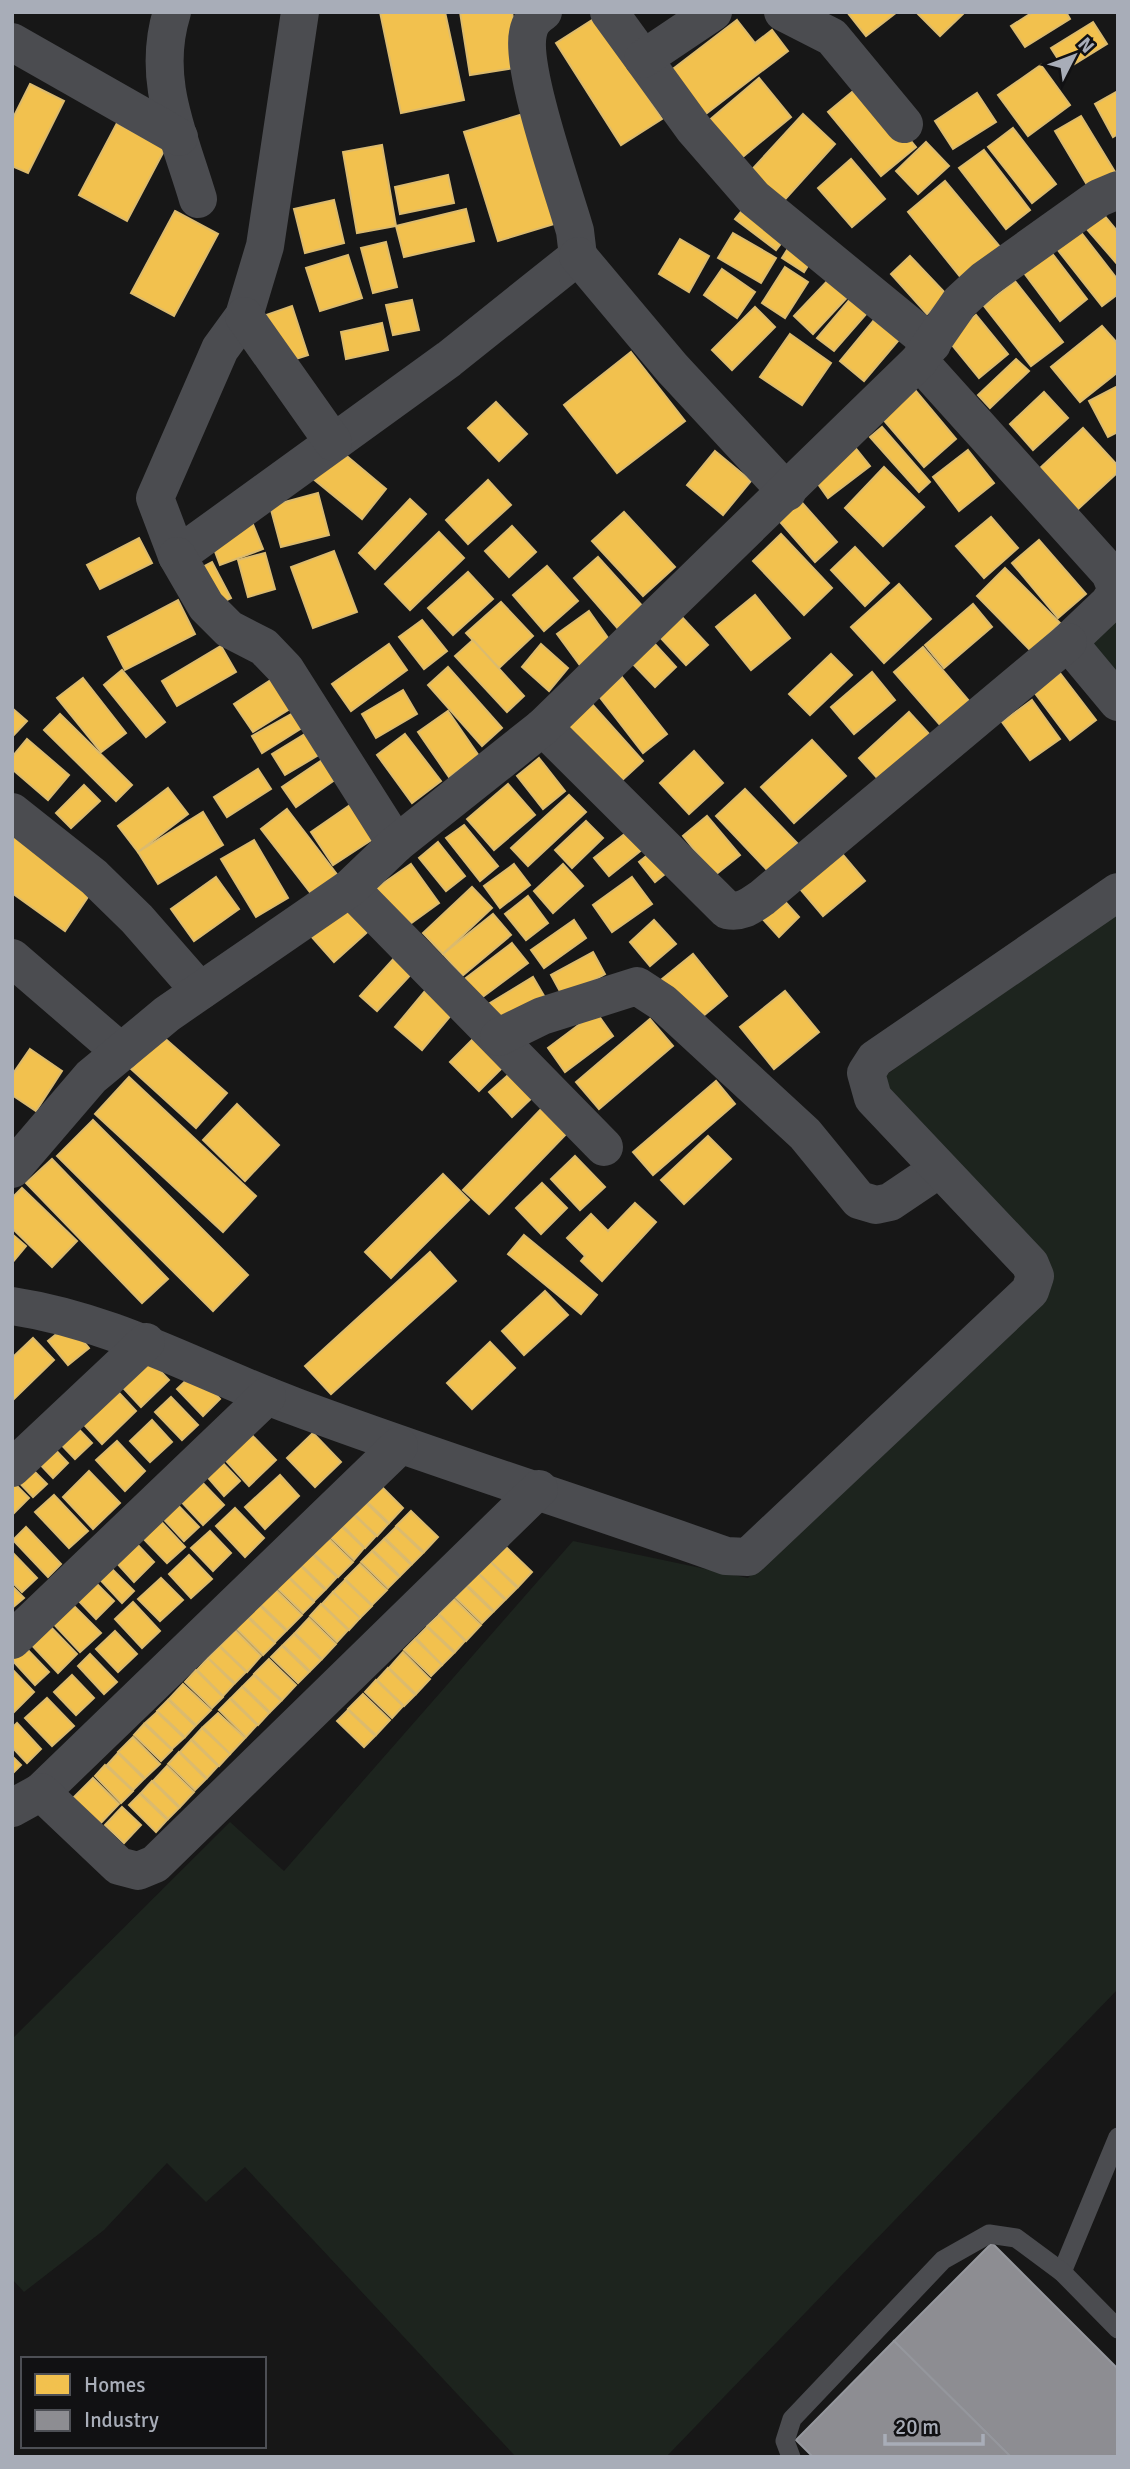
<svg xmlns="http://www.w3.org/2000/svg" width="1130" height="2469" font-family="Signika,sans-serif">
<style>
.green{fill:#1d241e}
.homes{fill:#f2c14e;stroke:#dcbb6e;stroke-width:2}
.industry{fill:#8d8d92;stroke:#95979d;stroke-width:2}
.lines{fill:none;stroke-linecap:round;stroke-linejoin:round}
.service{stroke:#4b4c50;stroke-width:19}
.minor{stroke:#4b4c50;stroke-width:38}
</style>
<rect width="100%" height="100%" fill="#171717"/>
<g class="green">
<polygon points="1118,619 1118,682 1087,644"/>
<polygon points="1118,905 1118,1989 666,2457 516,2457 245,2167 206,2202 167,2163 104,2230 24,2292 12,2279 12,2039 230,1822 284,1871 573,1541 748,1578 1048,1265 874,1084"/>
</g>
<g class="homes">
<polygon points="380,12 445,12 464,100 401,113"/>
<polygon points="460,12 512,12 521,67 470,75"/>
<polygon points="847,12 897,12 866,36"/>
<polygon points="916,12 965,12 940,36"/>
<polygon points="1033,12 1066,12 1070,19 1025,47 1011,26"/>
<polygon points="597,17 662,119 621,145 556,43"/>
<polygon points="737,20 755,43 772,30 788,51 703,116 669,72"/>
<polygon points="1093,22 1107,44 1065,70 1051,48"/>
<polygon points="1041,65 1070,105 1028,136 998,95"/>
<polygon points="759,78 791,117 739,160 707,122"/>
<polygon points="863,83 916,147 881,176 828,112"/>
<polygon points="30,84 64,101 28,173 12,166 12,120"/>
<polygon points="1118,91 1118,134 1113,137 1095,104"/>
<polygon points="977,93 996,122 953,149 935,121"/>
<polygon points="533,111 567,220 498,241 464,132"/>
<polygon points="803,114 835,144 779,206 746,176"/>
<polygon points="1081,116 1115,172 1089,188 1055,131"/>
<polygon points="117,123 165,149 127,221 79,195"/>
<polygon points="1013,128 1056,184 1032,203 988,147"/>
<polygon points="926,142 949,166 918,194 896,171"/>
<polygon points="382,145 396,226 357,233 343,152"/>
<polygon points="984,150 1030,210 1006,229 959,168"/>
<polygon points="851,159 885,199 852,227 818,188"/>
<polygon points="448,175 454,203 400,214 395,187"/>
<polygon points="945,181 1000,247 962,279 908,212"/>
<polygon points="334,200 344,243 305,253 294,209"/>
<polygon points="748,203 789,233 776,250 735,219"/>
<polygon points="466,209 474,241 404,257 396,226"/>
<polygon points="175,211 218,234 174,316 131,293"/>
<polygon points="1103,214 1118,232 1118,265 1086,228"/>
<polygon points="1080,231 1118,280 1118,294 1102,306 1057,249"/>
<polygon points="733,233 776,258 761,283 718,258"/>
<polygon points="680,239 709,256 689,292 659,274"/>
<polygon points="794,239 816,253 804,272 782,258"/>
<polygon points="386,242 397,287 373,293 361,248"/>
<polygon points="1051,252 1087,299 1060,321 1024,273"/>
<polygon points="348,255 362,298 320,311 306,268"/>
<polygon points="910,256 947,295 927,314 891,274"/>
<polygon points="785,267 808,282 785,318 762,303"/>
<polygon points="722,269 755,292 737,318 704,295"/>
<polygon points="835,273 854,290 813,334 794,316"/>
<polygon points="1015,281 1063,342 1031,366 984,306"/>
<polygon points="851,298 867,313 834,351 817,338"/>
<polygon points="412,300 419,330 393,335 386,305"/>
<polygon points="292,306 308,355 283,363 266,315"/>
<polygon points="755,307 775,327 732,370 712,350"/>
<polygon points="884,308 908,329 864,381 840,361"/>
<polygon points="976,315 1008,354 979,378 947,339"/>
<polygon points="382,323 388,350 346,359 341,332"/>
<polygon points="1102,326 1118,344 1118,372 1080,402 1051,367"/>
<polygon points="790,334 831,363 802,405 760,377"/>
<polygon points="631,352 685,421 617,473 564,405"/>
<polygon points="1016,359 1029,371 990,408 978,395"/>
<polygon points="1118,386 1118,432 1108,437 1089,401"/>
<polygon points="915,390 956,439 924,467 882,418"/>
<polygon points="1044,392 1068,418 1033,450 1010,424"/>
<polygon points="496,402 527,434 499,461 468,428"/>
<polygon points="882,427 930,482 919,492 870,437"/>
<polygon points="1083,428 1118,466 1118,472 1077,510 1039,469"/>
<polygon points="854,446 870,466 828,498 813,477"/>
<polygon points="336,447 386,489 362,519 311,477"/>
<polygon points="968,450 994,483 959,511 933,477"/>
<polygon points="715,451 751,481 723,515 687,485"/>
<polygon points="884,467 924,507 883,546 845,508"/>
<polygon points="488,480 511,505 468,544 446,520"/>
<polygon points="318,493 329,535 281,547 270,506"/>
<polygon points="797,497 837,542 815,562 775,516"/>
<polygon points="410,499 426,514 375,569 359,553"/>
<polygon points="624,512 675,567 643,596 592,541"/>
<polygon points="991,517 1018,548 984,578 956,546"/>
<polygon points="252,522 263,549 220,565 210,538"/>
<polygon points="512,526 536,552 509,577 485,551"/>
<polygon points="439,532 464,558 410,610 385,584"/>
<polygon points="781,534 832,588 804,615 753,561"/>
<polygon points="139,538 152,563 100,589 87,565"/>
<polygon points="1039,540 1086,594 1058,618 1012,563"/>
<polygon points="855,547 889,583 865,606 831,570"/>
<polygon points="334,551 357,612 313,628 291,567"/>
<polygon points="265,553 275,589 248,597 238,560"/>
<polygon points="598,557 645,609 620,631 574,578"/>
<polygon points="212,562 231,598 213,607 195,571"/>
<polygon points="547,566 578,601 544,631 513,595"/>
<polygon points="1005,568 1060,623 1031,651 977,596"/>
<polygon points="468,572 493,599 453,635 428,608"/>
<polygon points="899,584 931,619 884,663 851,627"/>
<polygon points="755,595 790,638 751,670 716,627"/>
<polygon points="178,600 195,634 125,670 108,637"/>
<polygon points="501,602 533,636 499,668 466,633"/>
<polygon points="973,604 992,627 944,668 925,645"/>
<polygon points="589,611 613,645 582,668 557,634"/>
<polygon points="680,615 708,645 686,665 658,635"/>
<polygon points="422,620 447,651 424,669 399,637"/>
<polygon points="473,640 524,696 507,712 455,656"/>
<polygon points="654,643 676,667 655,687 632,663"/>
<polygon points="389,644 407,670 351,711 332,684"/>
<polygon points="541,644 568,668 549,691 522,667"/>
<polygon points="221,646 236,672 177,706 162,681"/>
<polygon points="923,647 969,701 941,726 894,672"/>
<polygon points="831,654 852,675 810,715 789,694"/>
<polygon points="448,667 502,728 482,746 428,685"/>
<polygon points="122,670 165,722 146,737 104,685"/>
<polygon points="872,672 895,700 854,734 831,707"/>
<polygon points="1060,673 1096,720 1070,740 1034,692"/>
<polygon points="622,677 667,734 643,753 598,695"/>
<polygon points="83,678 126,733 101,752 57,698"/>
<polygon points="274,678 293,707 253,732 234,704"/>
<polygon points="403,690 417,714 376,738 362,714"/>
<polygon points="1032,700 1060,739 1030,760 1002,722"/>
<polygon points="591,703 643,761 619,783 567,726"/>
<polygon points="12,708 27,721 12,737"/>
<polygon points="448,711 479,756 449,777 418,732"/>
<polygon points="909,712 930,735 880,781 859,758"/>
<polygon points="293,713 302,728 262,753 252,736"/>
<polygon points="60,714 132,785 116,801 44,730"/>
<polygon points="310,731 322,753 285,775 272,754"/>
<polygon points="405,734 441,781 412,803 377,755"/>
<polygon points="27,739 69,775 48,800 12,769 12,757"/>
<polygon points="812,740 846,776 794,823 761,787"/>
<polygon points="694,751 723,783 689,814 660,783"/>
<polygon points="539,758 565,791 543,809 517,776"/>
<polygon points="322,760 336,779 296,807 282,787"/>
<polygon points="258,769 271,789 227,817 214,797"/>
<polygon points="508,784 535,815 494,850 467,819"/>
<polygon points="84,785 100,801 71,828 56,813"/>
<polygon points="168,788 188,814 138,852 118,826"/>
<polygon points="745,789 798,844 768,871 716,816"/>
<polygon points="569,795 586,812 528,866 511,848"/>
<polygon points="356,801 379,835 333,865 311,832"/>
<polygon points="287,809 339,877 313,896 261,829"/>
<polygon points="203,812 223,845 158,884 138,852"/>
<polygon points="707,816 740,855 715,875 683,836"/>
<polygon points="586,821 603,838 572,868 555,850"/>
<polygon points="464,825 498,866 480,881 446,838"/>
<polygon points="12,826 96,885 65,931 12,893"/>
<polygon points="635,826 649,844 609,876 594,858"/>
<polygon points="254,840 288,898 256,917 221,859"/>
<polygon points="438,842 465,876 446,891 419,858"/>
<polygon points="660,845 676,865 655,882 639,862"/>
<polygon points="838,849 865,881 823,916 796,884"/>
<polygon points="411,864 439,903 403,929 375,889"/>
<polygon points="514,864 530,885 500,908 484,886"/>
<polygon points="563,864 583,886 553,913 534,891"/>
<polygon points="216,877 239,909 194,941 171,909"/>
<polygon points="632,877 652,904 612,932 593,905"/>
<polygon points="472,887 492,908 443,954 423,933"/>
<polygon points="528,896 548,923 526,940 505,914"/>
<polygon points="780,896 799,917 779,937 759,915"/>
<polygon points="350,901 373,927 334,962 311,936"/>
<polygon points="493,914 511,935 462,976 443,954"/>
<polygon points="574,920 586,938 544,968 531,950"/>
<polygon points="654,920 676,944 650,966 630,942"/>
<polygon points="512,943 528,963 477,1001 462,981"/>
<polygon points="593,952 605,974 563,997 551,975"/>
<polygon points="693,954 727,996 696,1022 661,980"/>
<polygon points="397,955 414,971 377,1011 360,996"/>
<polygon points="533,977 547,1001 499,1030 485,1006"/>
<polygon points="425,991 452,1014 422,1050 395,1027"/>
<polygon points="785,991 819,1032 774,1069 740,1027"/>
<polygon points="596,1012 613,1036 565,1072 548,1048"/>
<polygon points="650,1019 673,1046 599,1109 576,1082"/>
<polygon points="161,1035 227,1093 196,1128 131,1069"/>
<polygon points="476,1036 505,1065 479,1091 450,1062"/>
<polygon points="30,1049 62,1071 36,1111 12,1095 12,1075"/>
<polygon points="516,1068 538,1092 512,1117 489,1092"/>
<polygon points="129,1077 256,1196 223,1232 95,1114"/>
<polygon points="716,1081 735,1104 653,1175 633,1152"/>
<polygon points="237,1104 279,1145 245,1181 203,1140"/>
<polygon points="545,1105 570,1130 489,1214 463,1190"/>
<polygon points="93,1120 248,1275 213,1311 57,1156"/>
<polygon points="708,1136 731,1159 684,1204 661,1180"/>
<polygon points="575,1156 605,1187 580,1210 551,1179"/>
<polygon points="52,1159 168,1279 142,1303 26,1183"/>
<polygon points="443,1174 469,1200 391,1278 365,1252"/>
<polygon points="542,1183 567,1208 541,1234 516,1208"/>
<polygon points="22,1188 77,1241 52,1267 12,1228 12,1198"/>
<polygon points="635,1203 656,1222 602,1281 581,1261 585,1256 567,1238 591,1214 608,1231"/>
<polygon points="12,1234 26,1246 12,1263"/>
<polygon points="524,1235 597,1295 581,1314 508,1254"/>
<polygon points="430,1252 456,1281 331,1394 305,1366"/>
<polygon points="545,1291 568,1315 524,1355 502,1331"/>
<polygon points="69,1324 89,1348 68,1365 48,1341"/>
<polygon points="33,1338 54,1360 12,1401 12,1358"/>
<polygon points="490,1342 515,1368 472,1409 447,1383"/>
<polygon points="142,1352 169,1380 141,1407 114,1378"/>
<polygon points="195,1372 220,1399 203,1416 177,1389"/>
<polygon points="109,1382 136,1411 102,1444 75,1415"/>
<polygon points="171,1397 198,1425 182,1440 155,1412"/>
<polygon points="69,1419 92,1443 75,1459 52,1435"/>
<polygon points="152,1420 172,1442 150,1462 130,1441"/>
<polygon points="245,1428 276,1460 249,1486 219,1453"/>
<polygon points="313,1433 341,1462 315,1487 287,1458"/>
<polygon points="117,1441 145,1471 125,1491 96,1460"/>
<polygon points="49,1443 68,1463 53,1478 34,1458"/>
<polygon points="218,1458 240,1481 224,1496 204,1473"/>
<polygon points="26,1463 47,1484 33,1497 12,1475"/>
<polygon points="89,1471 120,1503 93,1529 63,1497"/>
<polygon points="280,1475 299,1496 265,1529 245,1507"/>
<polygon points="198,1478 224,1505 203,1525 177,1497"/>
<polygon points="12,1481 29,1498 12,1515"/>
<polygon points="377,1482 403,1508 389,1523 362,1497"/>
<polygon points="54,1495 88,1531 69,1548 35,1512"/>
<polygon points="171,1498 199,1527 184,1541 156,1511"/>
<polygon points="361,1498 388,1524 377,1536 350,1510"/>
<polygon points="235,1508 264,1538 245,1557 216,1526"/>
<polygon points="349,1510 376,1536 365,1548 338,1521"/>
<polygon points="411,1511 438,1537 424,1552 396,1526"/>
<polygon points="156,1516 185,1547 167,1563 138,1533"/>
<polygon points="338,1523 364,1548 354,1560 327,1534"/>
<polygon points="26,1527 61,1564 48,1577 13,1540"/>
<polygon points="396,1527 423,1553 412,1564 385,1538"/>
<polygon points="210,1531 231,1553 213,1571 191,1548"/>
<polygon points="326,1536 353,1562 338,1577 311,1551"/>
<polygon points="384,1539 411,1565 400,1576 373,1550"/>
<polygon points="135,1542 154,1562 134,1582 115,1561"/>
<polygon points="505,1546 532,1572 518,1587 490,1561"/>
<polygon points="372,1551 399,1577 388,1588 361,1562"/>
<polygon points="12,1552 37,1578 22,1592 12,1582"/>
<polygon points="310,1552 337,1577 326,1589 299,1563"/>
<polygon points="189,1555 212,1579 191,1598 169,1574"/>
<polygon points="490,1561 517,1588 506,1599 478,1573"/>
<polygon points="106,1563 134,1591 122,1603 94,1573"/>
<polygon points="299,1564 325,1590 314,1601 287,1575"/>
<polygon points="360,1564 387,1590 372,1605 345,1579"/>
<polygon points="478,1573 505,1600 494,1611 467,1585"/>
<polygon points="287,1576 314,1602 303,1613 276,1587"/>
<polygon points="161,1578 183,1600 160,1621 138,1599"/>
<polygon points="92,1579 114,1601 96,1619 75,1597"/>
<polygon points="345,1580 372,1606 360,1618 333,1592"/>
<polygon points="12,1586 24,1598 12,1608"/>
<polygon points="466,1586 493,1612 482,1623 455,1597"/>
<polygon points="275,1589 302,1615 287,1630 260,1604"/>
<polygon points="333,1592 360,1618 349,1630 322,1604"/>
<polygon points="454,1599 481,1625 466,1641 439,1614"/>
<polygon points="69,1601 101,1633 80,1652 49,1619"/>
<polygon points="133,1602 160,1631 142,1648 115,1619"/>
<polygon points="321,1604 348,1630 337,1642 310,1616"/>
<polygon points="259,1605 286,1631 275,1642 248,1616"/>
<polygon points="439,1615 465,1641 455,1652 427,1626"/>
<polygon points="247,1617 275,1643 263,1655 236,1628"/>
<polygon points="309,1618 336,1644 322,1659 295,1633"/>
<polygon points="44,1620 77,1654 58,1673 26,1639"/>
<polygon points="427,1627 454,1653 442,1665 416,1638"/>
<polygon points="235,1630 261,1656 247,1672 220,1646"/>
<polygon points="115,1631 137,1654 118,1672 96,1649"/>
<polygon points="294,1634 321,1660 310,1671 283,1645"/>
<polygon points="415,1639 442,1665 431,1676 404,1650"/>
<polygon points="24,1646 49,1672 35,1685 12,1660"/>
<polygon points="219,1646 246,1672 235,1683 208,1658"/>
<polygon points="282,1646 309,1672 298,1683 271,1657"/>
<polygon points="403,1652 430,1679 416,1694 389,1668"/>
<polygon points="90,1654 117,1682 104,1694 78,1666"/>
<polygon points="208,1658 234,1684 223,1696 197,1670"/>
<polygon points="269,1659 296,1685 282,1700 254,1674"/>
<polygon points="388,1668 415,1695 404,1706 377,1680"/>
<polygon points="12,1669 34,1692 12,1714"/>
<polygon points="196,1670 223,1697 212,1708 185,1682"/>
<polygon points="72,1675 94,1698 76,1715 54,1692"/>
<polygon points="254,1675 281,1701 270,1712 243,1686"/>
<polygon points="376,1680 403,1706 392,1718 365,1692"/>
<polygon points="183,1684 211,1710 196,1725 169,1699"/>
<polygon points="242,1687 269,1713 258,1725 231,1698"/>
<polygon points="363,1694 390,1720 376,1735 348,1709"/>
<polygon points="47,1698 74,1726 52,1746 25,1718"/>
<polygon points="230,1699 257,1725 246,1737 219,1710"/>
<polygon points="168,1700 195,1726 185,1737 157,1711"/>
<polygon points="348,1710 375,1736 364,1747 337,1721"/>
<polygon points="157,1712 184,1738 172,1749 145,1723"/>
<polygon points="218,1713 245,1738 230,1754 203,1727"/>
<polygon points="17,1723 41,1749 27,1763 12,1747 12,1728"/>
<polygon points="144,1724 172,1750 161,1761 134,1735"/>
<polygon points="202,1728 230,1754 219,1766 192,1739"/>
<polygon points="133,1737 160,1764 145,1778 118,1752"/>
<polygon points="191,1740 218,1766 207,1778 180,1752"/>
<polygon points="179,1752 206,1779 195,1790 168,1764"/>
<polygon points="118,1753 144,1779 133,1790 107,1765"/>
<polygon points="12,1756 21,1765 12,1774"/>
<polygon points="105,1765 133,1791 121,1803 95,1776"/>
<polygon points="167,1766 194,1792 180,1807 153,1781"/>
<polygon points="93,1778 119,1804 97,1827 71,1800"/>
<polygon points="152,1781 179,1808 168,1819 141,1793"/>
<polygon points="140,1794 167,1820 156,1832 129,1805"/>
<polygon points="122,1807 141,1825 124,1843 105,1825"/>
</g>
<g class="industry">
<polygon points="992,2243 1118,2369 1118,2457 1011,2457 894,2341"/>
<polygon points="894,2341 1011,2457 813,2457 796,2440"/>
</g>
<g class="lines">
<g class="service">
<polyline points="1062,2272 1118,2137"/>
<polyline points="791,2457 785,2441 792,2419 943,2260 989,2234 1016,2238 1062,2272 1118,2329"/>
</g>
<g class="minor">
<path d="M172,12C151,79 179,135 198,199"/>
<path d="M300,12L265,246L244,316L220,349L155,498L177,556L449,359L578,256L575,231C563,189 520,69 528,33C530,23 534,18 543,12"/>
<polyline points="609,12 694,129 754,198 932,344"/>
<polyline points="783,12 832,37 904,124"/>
<polyline points="12,42 179,137"/>
<polyline points="643,59 713,12"/>
<polyline points="578,256 672,368 787,492"/>
<polyline points="244,316 333,442"/>
<polyline points="919,361 1110,573 1117,590 1109,603 1068,642 1118,702"/>
<polyline points="177,556 206,606 229,629 264,647 285,669 396,844"/>
<path d="M543,727L727,910C742,913 750,906 762,898L1068,642"/>
<polyline points="12,812 94,877 137,919 200,991"/>
<polyline points="350,888 604,1147"/>
<polyline points="12,958 121,1052"/>
<polyline points="499,1037 542,1016 637,986 663,1003 805,1134 859,1200 876,1205 890,1202 939,1169"/>
<polyline points="12,1169 91,1077 167,1014 350,888 396,844 543,727 919,361 960,302 984,280 1099,198 1118,190"/>
<path d="M12,1306C117,1322 198,1371 296,1407C438,1460 583,1505 726,1556L748,1557L1030,1291L1035,1276L1030,1264L873,1098L866,1073L875,1059L1118,892"/>
<polyline points="12,1468 146,1342"/>
<polyline points="12,1640 267,1396"/>
<polyline points="41,1792 399,1446"/>
<polyline points="12,1808 41,1792 119,1866 138,1871 155,1864 539,1489"/>
</g>
</g>
<rect width="1130" height="2469" fill="none" stroke="#a8adb8" stroke-width="28"/>
<rect x="21" y="2357" width="245" height="91" fill="#111113" stroke="#4d4f55" stroke-width="2"/>
<rect x="35" y="2374" width="35" height="21" fill="#f2c14e" stroke="#4d4f55" stroke-width="2"/>
<text x="84" y="2392" font-size="21" fill="#a8adb8">Homes</text>
<rect x="35" y="2410" width="35" height="21" fill="#8d8d92" stroke="#4d4f55" stroke-width="2"/>
<text x="84" y="2427" font-size="21" fill="#a8adb8">Industry</text>
<g transform="translate(1074 56) rotate(48)" stroke="#111113" stroke-width="5" paint-order="stroke">
<path d="M0-5L12 26L0 18L-12 26Z" fill="#a8adb8"/>
<text y="-10" font-size="19" font-weight="bold" text-anchor="middle" fill="#a8adb8">N</text>
</g>
<path d="M885 2434v10h98v-10" fill="none" stroke="#a8adb8" stroke-width="3.5"/>
<text x="895" y="2434" font-size="21" fill="#a8adb8" stroke="#111113" stroke-width="5" paint-order="stroke">20 m</text>
</svg>
